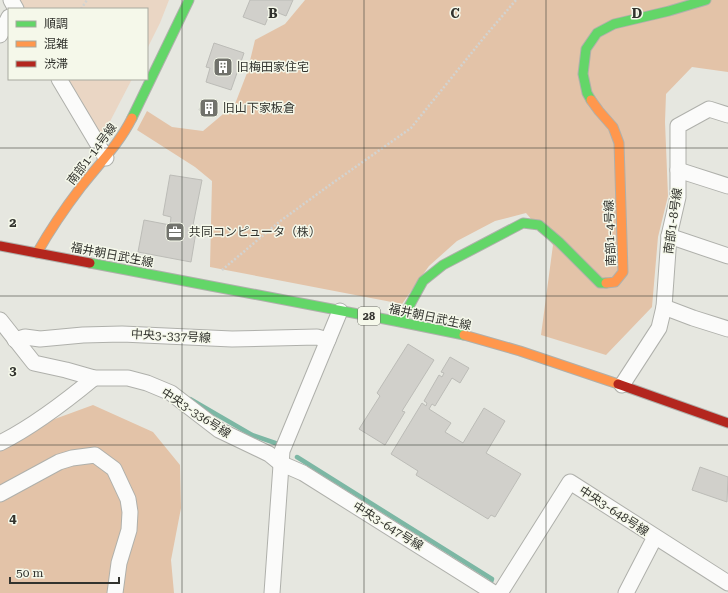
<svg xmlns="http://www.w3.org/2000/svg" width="728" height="593" font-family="'Roboto Serif','Noto Sans JP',serif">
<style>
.green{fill:#ead6c4}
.forest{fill:#e3c3a8}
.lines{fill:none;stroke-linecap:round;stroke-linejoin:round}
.stream{stroke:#7cb7a4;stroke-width:4.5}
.building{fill:#d1d0cb;stroke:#bcbcb7}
.street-casing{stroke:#afb0ab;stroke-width:17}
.fast-casing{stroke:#afb0ab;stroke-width:11}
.slow-casing{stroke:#afb0ab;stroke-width:11}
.jam-casing{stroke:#afb0ab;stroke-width:11}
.path{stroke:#d2d3d1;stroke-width:2.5;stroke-dasharray:2 2;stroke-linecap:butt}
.street{stroke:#fbfbfa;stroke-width:15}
.fast{stroke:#63d668;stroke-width:9}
.slow{stroke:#ff974d;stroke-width:9}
.jam{stroke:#b3261e;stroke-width:9}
.grid{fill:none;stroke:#32332e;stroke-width:1;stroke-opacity:0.55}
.labels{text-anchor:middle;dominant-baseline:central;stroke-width:3;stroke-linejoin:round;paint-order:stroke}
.shield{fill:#f5f8ea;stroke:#6c6e66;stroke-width:1}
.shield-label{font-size:11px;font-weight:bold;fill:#32332e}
.poi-label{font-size:12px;fill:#32332e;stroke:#f5f8ea;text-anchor:start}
.street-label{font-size:12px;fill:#32332e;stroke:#f5f8ea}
.grid-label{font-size:13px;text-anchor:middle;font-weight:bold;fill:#32332e;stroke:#f5f8ea;stroke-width:3;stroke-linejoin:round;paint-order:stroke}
</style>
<rect width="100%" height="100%" fill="#e6e7e0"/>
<g class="green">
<polygon points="18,0 169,0 160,23 147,49 147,9 23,9"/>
<polygon points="64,79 132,79 104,133 97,137"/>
</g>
<g class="forest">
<polygon points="305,0 728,0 728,72 692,67 666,94 665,122 668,196 658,237 652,307 606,355 541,335 553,245 526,213 495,221 457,241 429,266 402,304 210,267 212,181 195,167 137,130 147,111 172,127 203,131 235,104 247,73 255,40 285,24"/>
<polygon points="93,405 153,432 180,465 181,508 171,560 174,593 0,593 0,440 11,444 52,420"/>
</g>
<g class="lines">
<g class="stream">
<polyline points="190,399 252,435 278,444"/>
<polyline points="297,457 492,579 491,582"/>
</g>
</g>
<g class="building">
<polygon points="250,0 293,0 286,16 271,10 265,25 243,17"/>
<polygon points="214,43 244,53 231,90 206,82 210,68 206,67"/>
<polygon points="205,99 218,106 213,117 199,110"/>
<polygon points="170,175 202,180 193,225 197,226 191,262 138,252 144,220 170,225 171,217 163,215"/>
<polygon points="408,344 434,360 402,411 405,412 385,445 359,429 380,396 377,393"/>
<polygon points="450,357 469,368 460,383 452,378 435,406 432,404 429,409 451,423 445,432 463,443 484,408 505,421 486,453 521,474 495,517 491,515 488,519 416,475 418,471 391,454 422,403 426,406 427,403 424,401 439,375 442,377 444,373 441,372"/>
<polygon points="700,467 728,477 727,502 692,490"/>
</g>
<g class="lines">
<defs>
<g id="street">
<polyline points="11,0 16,9"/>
<polyline points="0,35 9,17"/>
<polyline points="59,79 106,158"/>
<polyline points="678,170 728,186"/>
<polyline points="669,236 728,256"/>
<polyline points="664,307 693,318 728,329"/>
<polyline points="0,320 34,363 66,370 94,378 128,378 147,383 171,393 219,430 269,454 280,463 303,473 494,593"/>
<polyline points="15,340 25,337 40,339 83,335 122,334 232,339 317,337 328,340"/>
<polyline points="622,385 659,328 664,307 669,236 678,197 678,126 709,109 728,115"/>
<path d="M0,443C34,426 65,402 94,378"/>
<polyline points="0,494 59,462 72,458 95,455 114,469 128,499 130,512 129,530 119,563 115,593"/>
<polyline points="272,593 282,451 340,311"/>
<polyline points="500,593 570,482 728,583"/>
<polyline points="626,593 655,537"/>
</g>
<g id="fast">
<polyline points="591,100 587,93 583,74 586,49 597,33 614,24 669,11 706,0"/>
<polyline points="132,118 189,0"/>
<polyline points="90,263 395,321 464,335"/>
<polyline points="402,322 407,310 423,281 443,265 523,223 539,225 559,242 600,283 606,283"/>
</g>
<g id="slow">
<polyline points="591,100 599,111 613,127 619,143 623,272 615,282 606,283"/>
<path d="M37,253C50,230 65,208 81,187C99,164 119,144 132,118"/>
<polyline points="464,335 520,351 618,384"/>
</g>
<g id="jam">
<polyline points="0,246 90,263"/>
<polyline points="618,384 728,423"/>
</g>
</defs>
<use href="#street" class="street-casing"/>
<use href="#fast" class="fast-casing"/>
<use href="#slow" class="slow-casing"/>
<use href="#jam" class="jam-casing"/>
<g class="path">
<polyline points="81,9 87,0"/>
<polyline points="222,270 279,222 327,187 411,128 486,35 516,0"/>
</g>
<use href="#street" class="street"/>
<use href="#fast" class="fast"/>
<use href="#slow" class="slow"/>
<use href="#jam" class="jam"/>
</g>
<path class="grid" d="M182,0V593M364,0V593M546,0V593M0,148H728M0,296H728M0,445H728"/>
<defs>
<symbol id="building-square" viewBox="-11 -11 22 22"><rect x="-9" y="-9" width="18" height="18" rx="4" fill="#71726c" stroke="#f5f8ea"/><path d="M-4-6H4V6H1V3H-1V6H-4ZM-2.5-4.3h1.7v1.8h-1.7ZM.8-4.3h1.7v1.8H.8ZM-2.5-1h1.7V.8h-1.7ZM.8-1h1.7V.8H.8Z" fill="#fff"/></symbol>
<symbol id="office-square" viewBox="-11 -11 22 22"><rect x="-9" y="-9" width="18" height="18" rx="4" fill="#71726c" stroke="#f5f8ea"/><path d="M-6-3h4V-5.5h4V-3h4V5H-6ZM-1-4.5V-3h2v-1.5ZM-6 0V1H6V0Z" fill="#fff"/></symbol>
</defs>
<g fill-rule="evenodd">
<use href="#building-square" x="212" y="56" width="22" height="22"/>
<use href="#building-square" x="198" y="97" width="22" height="22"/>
<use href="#office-square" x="164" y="221" width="22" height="22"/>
</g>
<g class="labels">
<rect class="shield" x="358" y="307" width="22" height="18" rx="3"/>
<g class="shield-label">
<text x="369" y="316">28</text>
</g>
<g class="poi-label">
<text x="237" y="67">旧梅田家住宅</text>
<text x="223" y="108">旧山下家板倉</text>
<text x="189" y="232">共同コンピュータ（株）</text>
</g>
<g class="street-label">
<text transform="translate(92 154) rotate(-53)">南部1-14号線</text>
<text transform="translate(673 221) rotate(-82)">南部1-8号線</text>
<text transform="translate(610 233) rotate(-92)">南部1-4号線</text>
<text transform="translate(112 255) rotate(11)">福井朝日武生線</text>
<text transform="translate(430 317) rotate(12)">福井朝日武生線</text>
<text transform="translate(171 336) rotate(3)">中央3-337号線</text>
<text transform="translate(196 413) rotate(33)">中央3-336号線</text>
<text transform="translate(614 511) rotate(33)">中央3-648号線</text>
<text transform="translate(388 526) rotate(32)">中央3-647号線</text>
</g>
</g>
<g class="grid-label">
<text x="273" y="18">B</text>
<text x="455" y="18">C</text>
<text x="637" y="18">D</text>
<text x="13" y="227">2</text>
<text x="13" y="375">3</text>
<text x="13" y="523">4</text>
</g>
<rect x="8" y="8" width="140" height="72" fill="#f5f8ea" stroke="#a7a99f"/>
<rect x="16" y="21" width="20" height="6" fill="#63d668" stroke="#a7a99f"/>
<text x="44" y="28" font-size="12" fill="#32332e">順調</text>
<rect x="16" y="41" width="20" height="6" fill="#ff974d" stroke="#a7a99f"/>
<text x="44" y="48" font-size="12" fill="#32332e">混雑</text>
<rect x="16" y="61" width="20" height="6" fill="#b3261e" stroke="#a7a99f"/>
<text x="44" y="68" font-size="12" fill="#32332e">渋滞</text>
<path d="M10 577v6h109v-6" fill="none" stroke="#32332e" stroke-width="2"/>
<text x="16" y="577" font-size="12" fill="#32332e" stroke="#f5f8ea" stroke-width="3" paint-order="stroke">50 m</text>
</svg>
